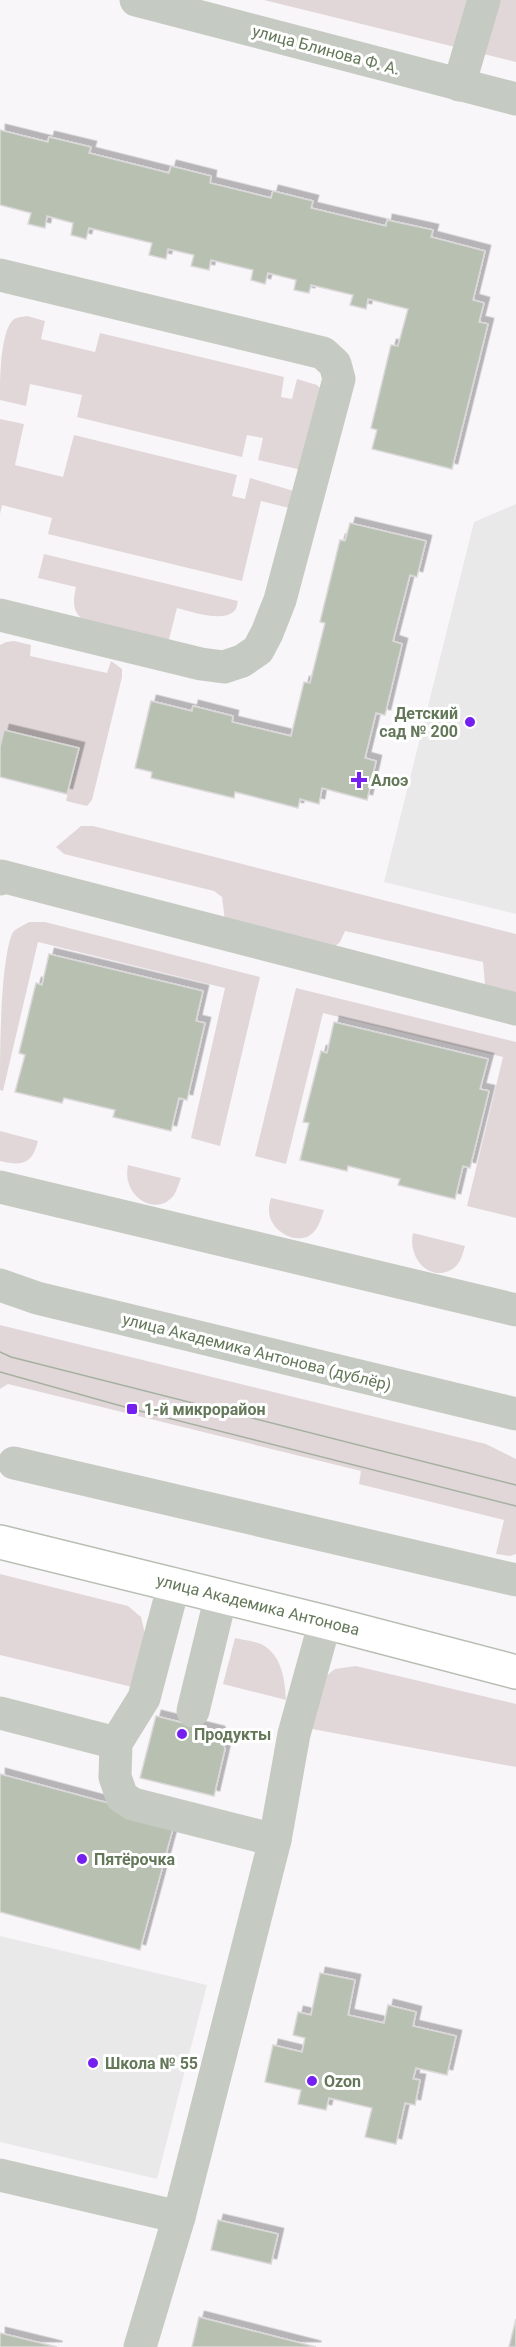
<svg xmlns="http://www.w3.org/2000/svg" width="516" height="2347" font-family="Roboto,sans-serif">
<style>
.built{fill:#eae9e9}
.green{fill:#e1d7d9}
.building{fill:#b7c0b1;stroke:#dbd8da;stroke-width:1.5;filter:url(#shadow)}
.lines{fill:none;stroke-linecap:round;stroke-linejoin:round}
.major-casing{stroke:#b7beb3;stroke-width:36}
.minor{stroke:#c5cbc2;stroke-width:33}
.major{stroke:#fff;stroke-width:33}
.tram{stroke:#a6b0a1;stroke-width:1.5}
.poi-dot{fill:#7520f0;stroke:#fff;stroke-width:2}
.labels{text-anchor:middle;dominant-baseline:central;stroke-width:6;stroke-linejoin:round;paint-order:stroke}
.street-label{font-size:16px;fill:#647859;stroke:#fff}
.poi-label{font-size:16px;font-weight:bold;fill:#647859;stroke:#fff;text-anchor:start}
</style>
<defs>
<filter id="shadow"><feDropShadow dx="5.5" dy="-5.5" stdDeviation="0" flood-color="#0004"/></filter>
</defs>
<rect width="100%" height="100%" fill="#f9f6f9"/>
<g class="built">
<polygon points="516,504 516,914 384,882 474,522"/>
<polygon points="0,1936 207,1985 157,2179 0,2142"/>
</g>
<g class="green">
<polygon points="264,0 516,0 516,62"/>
<path d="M27,316L45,321L41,339L95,352L100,333L284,377L281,397L292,399L297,379L317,385L321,389L302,470L258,460L263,438L247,435L242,457L77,417L82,395L30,384L26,406L0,400C0,380 0,333 13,320C16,317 22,317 27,316Z"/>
<polygon points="0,419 24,424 15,465 63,477 74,435 237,475 232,496 245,499 250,478 294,491 289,508 261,501 242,581 48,534 52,518 2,505 0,514"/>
<path d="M44,554L238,601C237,604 237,608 235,610C224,624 190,611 177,608L168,643L88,624C73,613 72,605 76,587L38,578Z"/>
<polygon points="14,641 31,645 30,656 107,673 111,661 122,669 122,677 92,800 87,806 66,801 78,748 4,731 0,747 0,645 6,642"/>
<polygon points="81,826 93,826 516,934 516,998 485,985 483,962 345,931 340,942 331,950 225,921 222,897 214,891 64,854 56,847"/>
<path d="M29,922H45L260,977L220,1146L191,1138L225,988L38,942L3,1091L0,1090C0,1055 0,959 13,932C17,928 24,925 29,922Z"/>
<polygon points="296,988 516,1042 516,1218 467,1206 503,1057 323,1013 286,1164 255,1156"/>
<path d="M0,1131L38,1141C32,1165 21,1166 0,1161Z"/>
<path d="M128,1165L181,1178C179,1183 177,1190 174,1195C157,1218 121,1197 128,1165Z"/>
<path d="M271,1198L324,1210C322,1216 320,1224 316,1229C304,1248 275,1235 270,1217C268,1210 269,1204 271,1198Z"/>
<path d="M413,1233L465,1246C463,1253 461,1262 455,1267C433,1285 407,1260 413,1233Z"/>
<polygon points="0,1325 486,1444 516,1459 516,1554 510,1556 496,1554 504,1520 359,1484 361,1471 8,1384 0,1389"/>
<polygon points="0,1574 128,1606 141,1617 145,1634 132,1687 0,1655"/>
<path d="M235,1638C243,1640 255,1641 263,1645C282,1656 285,1680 286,1700L223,1684Z"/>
<polygon points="356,1666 516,1704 516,1767 307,1728 321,1680 335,1669"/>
</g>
<g class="building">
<polygon points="0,130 48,142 49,137 91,147 89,153 169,173 171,166 211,176 210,183 271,198 273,191 313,201 311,208 386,226 387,220 433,230 431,237 485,251 473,300 484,303 479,322 488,324 452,469 372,449 377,430 371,428 391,345 398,346 408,309 368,299 366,309 350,305 353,295 311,285 309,293 294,290 296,280 268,273 265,284 251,280 253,270 211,260 209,270 191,266 194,255 168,249 166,259 149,255 152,243 89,228 86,239 71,235 73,223 47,216 45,228 28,224 31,213 0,205"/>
<polygon points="350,523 426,541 417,577 410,575 393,641 402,644 385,715 376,713 365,758 376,761 367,800 322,788 319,804 300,799 298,808 235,792 234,798 151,778 152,772 135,768 151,701 192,711 193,706 233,716 232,722 291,736 304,682 310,683 325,623 320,622 340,540 345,541"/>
<polygon points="4,730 79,748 67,794 0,777 0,747"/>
<polygon points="49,954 203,991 196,1021 205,1023 187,1100 179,1098 171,1131 113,1117 115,1110 64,1098 62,1103 15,1092 25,1055 19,1053 36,983 42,985"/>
<polygon points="334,1022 488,1059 480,1089 489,1091 470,1168 463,1166 455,1199 398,1185 400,1179 348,1166 347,1171 300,1160 309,1123 303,1122 321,1051 327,1053"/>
<polygon points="156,1716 219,1732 225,1749 214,1796 140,1778"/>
<polygon points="0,1774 175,1821 140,1950 0,1912"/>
<polygon points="320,1973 355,1980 348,2015 384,2023 388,2005 416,2012 413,2026 456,2036 447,2075 416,2068 413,2079 420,2080 415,2105 405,2103 396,2144 365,2137 372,2108 329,2098 326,2110 298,2104 301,2090 265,2082 273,2045 302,2052 305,2038 293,2035 298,2012 311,2015"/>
<polygon points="218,2220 278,2234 271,2264 211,2250"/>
<polygon points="199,2317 316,2347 192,2347"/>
<polygon points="516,2319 516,2347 509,2347"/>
<polygon points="0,2333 57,2347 0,2347"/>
</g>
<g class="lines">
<defs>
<polyline id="major" points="0,1542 325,1622 516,1672"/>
</defs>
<use href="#major" class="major-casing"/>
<g class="minor">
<polyline points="136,0 516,99"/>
<polyline points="459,85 484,0"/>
<polyline points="0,275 323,353 335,364 339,379 280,600 267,633 258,650 242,661 224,667 201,664 0,615"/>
<polyline points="0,879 1,876 516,1009"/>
<polyline points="0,1187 516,1310"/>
<polyline points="0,1285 37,1298 516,1414"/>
<polyline points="14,1463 516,1580"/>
<polyline points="174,1584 144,1698 116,1743 115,1777 122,1797 133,1804 275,1840"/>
<polyline points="193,1711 221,1596"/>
<polyline points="0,1713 116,1743"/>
<polyline points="0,2175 179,2217"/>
<polyline points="140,2347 179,2217 275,1840 294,1734 325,1622"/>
</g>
<use href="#major" class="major"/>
<g class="tram">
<polyline points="0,1352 11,1357 516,1485"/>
<polyline points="0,1372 132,1409 516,1506"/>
</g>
</g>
<g class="poi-dot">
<circle cx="470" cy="722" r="6"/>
<path d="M356 771h6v6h6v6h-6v6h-6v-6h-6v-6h6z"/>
<rect x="126" y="1403" width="12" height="12" rx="3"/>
<circle cx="182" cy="1734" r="6"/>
<circle cx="82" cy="1859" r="6"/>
<circle cx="93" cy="2063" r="6"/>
<circle cx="312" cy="2081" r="6"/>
</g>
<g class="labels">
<g class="street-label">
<text transform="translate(326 50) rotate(15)">улица Блинова Ф. А.</text>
<text transform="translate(257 1352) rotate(14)">улица Академика Антонова (дублёр)</text>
<text transform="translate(258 1605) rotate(14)">улица Академика Антонова</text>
</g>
<g class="poi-label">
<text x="458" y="713" text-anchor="end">Детский<tspan x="458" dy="18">сад № 200</tspan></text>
<text x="371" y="780">Алоэ</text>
<text x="144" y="1409">1-й микрорайон</text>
<text x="194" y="1734">Продукты</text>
<text x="94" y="1859">Пятёрочка</text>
<text x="105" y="2063">Школа № 55</text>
<text x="324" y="2081">Ozon</text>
</g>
</g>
</svg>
